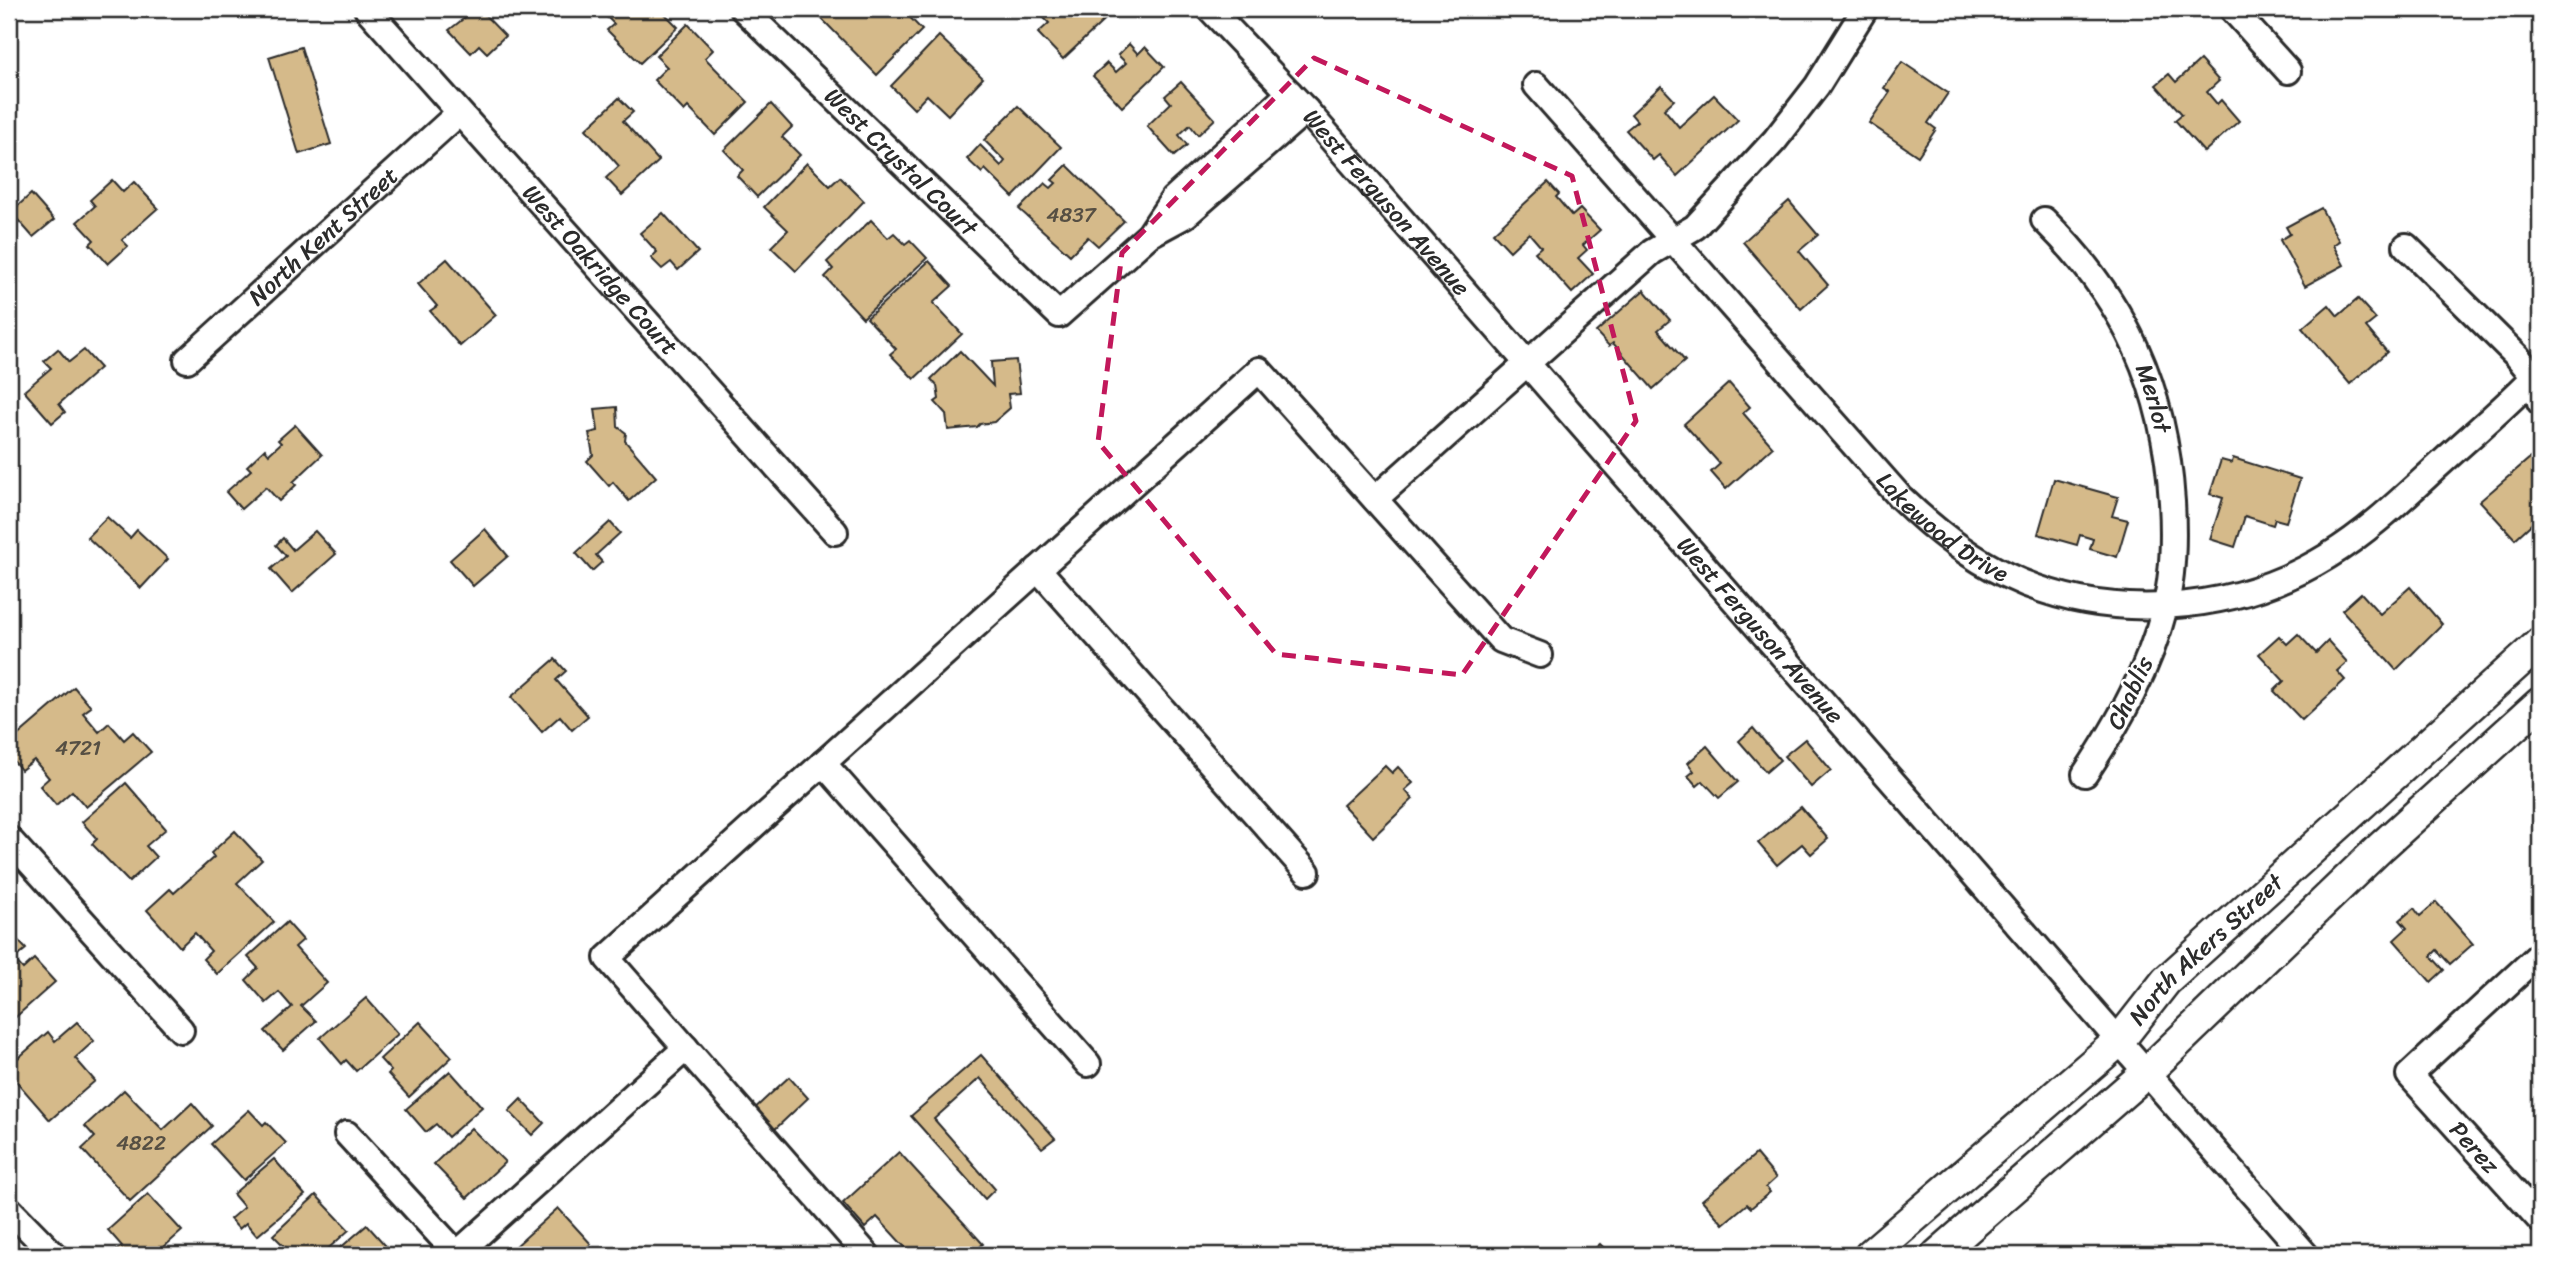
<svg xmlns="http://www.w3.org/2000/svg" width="2549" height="1264" font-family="Sriracha,sans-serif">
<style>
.building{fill:#d5ba8a;stroke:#2b2b2b;stroke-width:2}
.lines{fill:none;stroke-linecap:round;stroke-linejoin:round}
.minor-casing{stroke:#2b2b2b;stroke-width:30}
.major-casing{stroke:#2b2b2b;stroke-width:35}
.minor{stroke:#fff;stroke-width:24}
.major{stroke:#fff;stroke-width:30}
.marked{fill:none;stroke:#c2185b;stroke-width:5;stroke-dasharray:14 9;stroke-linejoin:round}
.labels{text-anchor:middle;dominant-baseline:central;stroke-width:5;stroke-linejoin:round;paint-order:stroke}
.number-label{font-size:21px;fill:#564f43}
.street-label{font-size:24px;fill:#2b2b2b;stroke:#fff}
</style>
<rect width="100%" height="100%" fill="#fff"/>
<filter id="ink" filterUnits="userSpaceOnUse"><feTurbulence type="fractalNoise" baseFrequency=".0143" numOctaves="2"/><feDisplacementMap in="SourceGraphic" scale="14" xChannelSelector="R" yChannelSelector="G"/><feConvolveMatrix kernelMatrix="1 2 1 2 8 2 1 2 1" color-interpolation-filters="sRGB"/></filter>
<g filter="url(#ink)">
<g class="building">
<polygon points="476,9 479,9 505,36 487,53 479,45 471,53 449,30"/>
<polygon points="599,9 660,9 678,27 640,63 607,30 614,24"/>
<polygon points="831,9 902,9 922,30 877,75 821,18"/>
<polygon points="1047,9 1114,9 1115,10 1063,59 1038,33 1049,23 1041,15"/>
<polygon points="688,24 713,50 705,58 748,102 715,135 688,107 684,111 654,80 667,67 656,56"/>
<polygon points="939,36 983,78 948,115 927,95 914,109 891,86"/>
<polygon points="1129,44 1138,54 1145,47 1164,67 1122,107 1093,76 1107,63 1116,72 1126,63 1118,55"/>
<polygon points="301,47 331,144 299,154 269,57"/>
<polygon points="2200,60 2219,81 2207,92 2217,104 2221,100 2239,121 2204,152 2175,120 2182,114 2156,85 2169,74 2176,82"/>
<polygon points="1902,62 1948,93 1928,123 1936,129 1918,156 1869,123 1890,92 1884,88"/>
<polygon points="1181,82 1215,119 1198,135 1190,125 1179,135 1187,145 1174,156 1147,126 1171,103 1165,96"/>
<polygon points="1661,86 1674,100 1664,109 1679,127 1714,95 1738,120 1677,176 1659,155 1653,160 1626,130 1637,121 1631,114"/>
<polygon points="619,98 633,112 623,121 659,161 622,195 606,178 619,166 586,129"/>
<polygon points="771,104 792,127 782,137 800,155 757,197 737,176 743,170 724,150"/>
<polygon points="1018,106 1061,147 1013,197 985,169 982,173 967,159 980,145 1001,166 1005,161 984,140"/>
<polygon points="807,163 830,186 840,177 864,201 796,271 771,247 788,230 764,207"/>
<polygon points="1067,165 1124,221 1098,246 1088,237 1070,255 1019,209 1045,183 1051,188 1056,183 1052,180"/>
<polygon points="112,180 123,192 134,182 158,208 122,240 128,246 108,264 90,244 94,240 77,222 95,206 90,200"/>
<polygon points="1548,182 1559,194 1556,197 1572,216 1580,209 1600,230 1583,245 1587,250 1578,258 1593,274 1572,293 1535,252 1541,247 1529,233 1510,251 1493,233"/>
<polygon points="31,194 54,220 33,237 11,212"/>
<polygon points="1789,201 1818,235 1799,251 1828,285 1801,309 1743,242"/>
<polygon points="2321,208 2339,241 2333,245 2344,265 2305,286 2280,240 2290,234 2286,227"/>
<polygon points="663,213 698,252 678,270 671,262 662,269 651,258 657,252 640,233"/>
<polygon points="871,220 888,238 894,233 905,244 910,240 927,258 863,318 825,277 833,269 827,262"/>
<polygon points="447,259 496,315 460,346 430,311 437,306 418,284"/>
<polygon points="929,261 952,286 933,303 962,334 914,379 890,354 896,349 867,318"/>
<polygon points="1644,290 1670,320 1658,330 1685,361 1653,389 1613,343 1609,346 1596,332"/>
<polygon points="2358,299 2376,319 2366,327 2387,352 2350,384 2302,328 2329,305 2338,316"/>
<polygon points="58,349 69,362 84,350 100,368 59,404 65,412 52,423 24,391 51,368 44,361"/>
<polygon points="960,351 993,386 991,362 1016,360 1020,393 1008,394 1010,408 994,422 980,424 977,427 948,430 946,414 935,402 939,399 937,386 931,379"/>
<polygon points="1729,383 1750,407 1743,413 1773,447 1726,489 1711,472 1720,464 1684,424"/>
<polygon points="617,407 618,427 626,433 625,441 656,477 629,501 613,482 609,486 587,461 593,455 589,433 598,431 595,409"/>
<polygon points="295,425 322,455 293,482 296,485 279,501 266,487 241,509 226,492 251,470 247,466 265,449 269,454 281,443 278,440"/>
<polygon points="2233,458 2300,479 2286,522 2275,519 2273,525 2245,516 2235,547 2210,539 2223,498 2210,494 2221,460 2232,463"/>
<polygon points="2530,458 2540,469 2540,516 2515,539 2480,501"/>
<polygon points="2054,479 2118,497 2112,516 2128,520 2117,557 2090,549 2093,539 2080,535 2077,545 2038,534"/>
<polygon points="107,517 130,538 137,530 168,559 141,588 87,537"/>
<polygon points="610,522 620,533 596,555 602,562 592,571 576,553"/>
<polygon points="485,529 508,556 473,586 450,560"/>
<polygon points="315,531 336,554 292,593 271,569 286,556 276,545 283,538 293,550"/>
<polygon points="2410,587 2442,624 2396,670 2342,610 2361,593 2380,614"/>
<polygon points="2298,634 2316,653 2328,641 2347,662 2337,671 2345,680 2302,720 2274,691 2284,681 2259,654 2279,636 2287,644"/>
<polygon points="555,659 566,671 556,680 588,716 572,730 560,716 542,732 511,697"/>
<polygon points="74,687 91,707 83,713 99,732 109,723 124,740 133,732 151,752 86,807 72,791 56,805 40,786 49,778 34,760 21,770 9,755 9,743"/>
<polygon points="1753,728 1780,760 1766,772 1739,741"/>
<polygon points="1805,739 1831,770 1811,787 1784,756"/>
<polygon points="1707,746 1738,782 1719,798 1703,781 1697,786 1688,776 1694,771 1688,763"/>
<polygon points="1385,766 1392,773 1398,767 1413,783 1405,790 1413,799 1373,837 1343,805"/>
<polygon points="126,783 166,829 146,846 156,857 129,882 92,844 97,839 82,822"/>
<polygon points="1801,807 1828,839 1811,854 1802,844 1777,865 1758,843"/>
<polygon points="235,831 262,860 237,883 274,922 217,974 203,959 211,951 195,933 180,947 147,910 170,889 174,893 214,857 211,853"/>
<polygon points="2436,902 2473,944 2450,964 2437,950 2431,956 2444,970 2431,982 2394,940 2407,928 2400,920 2414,908 2420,916"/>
<polygon points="287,922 303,940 295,947 327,983 301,1006 316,1021 283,1050 265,1031 292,1007 279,992 266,1003 246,980 258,968 248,957"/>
<polygon points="14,936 26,949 14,959 23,969 34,959 55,982 9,1023 9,941"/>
<polygon points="366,998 398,1034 356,1071 346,1060 342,1064 320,1038"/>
<polygon points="77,1022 94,1041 75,1058 95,1081 50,1120 9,1073 9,1066 48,1032 55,1041"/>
<polygon points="420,1022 452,1057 409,1097 388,1074 391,1071 380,1059"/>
<polygon points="981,1055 1055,1138 1042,1148 980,1078 934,1119 995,1189 985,1199 911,1116"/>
<polygon points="450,1071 482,1107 448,1137 436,1124 426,1132 406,1109"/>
<polygon points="789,1077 808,1098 772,1132 752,1111"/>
<polygon points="124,1090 163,1130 192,1103 212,1126 130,1201 82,1149 95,1137 85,1126"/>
<polygon points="521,1099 544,1123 532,1135 509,1111"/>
<polygon points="249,1110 263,1125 266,1122 286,1143 244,1180 211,1144"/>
<polygon points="471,1128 505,1162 467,1198 434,1164"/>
<polygon points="899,1152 983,1244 971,1255 912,1255 877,1217 865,1228 843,1203"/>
<polygon points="1756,1154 1776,1178 1766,1187 1770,1192 1751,1208 1747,1204 1723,1224 1702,1200"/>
<polygon points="274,1159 305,1195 257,1236 246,1223 239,1229 230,1219 244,1207 233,1194"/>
<polygon points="148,1194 182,1231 155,1255 117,1255 114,1252 122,1246 108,1230"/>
<polygon points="316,1195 349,1230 321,1255 293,1255 273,1235"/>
<polygon points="558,1208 591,1244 578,1255 524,1255 516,1246"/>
<polygon points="367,1225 394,1255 332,1255"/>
<polygon points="1600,1244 1611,1255 1588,1255"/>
</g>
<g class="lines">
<defs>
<g id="minor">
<path id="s1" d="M367,9L835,532"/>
<path id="s2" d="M743,9L1059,315L1149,235L1186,215L1306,110"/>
<path id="s3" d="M1210,9L1306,110L2306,1255"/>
<polyline points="2232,9 2288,71"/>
<path id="s4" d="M1536,85L1900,497C1932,528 1966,556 2006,575C2107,624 2234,614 2328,556C2369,531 2404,497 2439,465C2473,434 2509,404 2540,371"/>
<path id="s5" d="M2044,220C2125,300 2165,387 2172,502C2174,537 2174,573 2165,607C2149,669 2120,721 2085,774"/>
<polyline points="1151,232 1173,199 1290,93"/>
<polyline points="2406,246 2517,356 2534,377 2540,402"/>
<path id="s6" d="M187,360L459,113"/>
<polyline points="1375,499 1652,252 1695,227 1775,140 1817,86 1865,9"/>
<polyline points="1038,569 1307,872"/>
<polyline points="823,763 1088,1064"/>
<polyline points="9,839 181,1030"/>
<path id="s7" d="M2540,954L2409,1075L2540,1220"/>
<polyline points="347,1134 458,1255"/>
<polyline points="9,1209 54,1255"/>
<polyline points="457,1254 686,1048"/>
<polyline points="867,1255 607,958 1259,370 1501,640 1540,655"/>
</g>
<g id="major">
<path id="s8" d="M1870,1255L2119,1041L2166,981L2540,643"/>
<polyline points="1937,1255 2146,1073 2382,846 2540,703"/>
</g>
</defs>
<use href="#minor" class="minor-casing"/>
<use href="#major" class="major-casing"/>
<use href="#minor" class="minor"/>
<use href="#major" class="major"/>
</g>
</g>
<path class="marked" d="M1314,58L1572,176L1636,421L1462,675L1276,654L1098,442L1122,253Z"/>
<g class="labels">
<g class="number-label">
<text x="1071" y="215">4837</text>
<text x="78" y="748">4721</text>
<text x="141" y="1143">4822</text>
</g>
<g class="street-label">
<text stroke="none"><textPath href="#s2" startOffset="220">West Crystal Court</textPath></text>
<text stroke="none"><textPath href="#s3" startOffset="262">West Ferguson Avenue</textPath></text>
<text stroke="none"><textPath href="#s6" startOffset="184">North Kent Street</textPath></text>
<text stroke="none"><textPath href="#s1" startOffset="350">West Oakridge Court</textPath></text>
<text stroke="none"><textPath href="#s5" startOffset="212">Merlot</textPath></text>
<text stroke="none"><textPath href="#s4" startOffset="602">Lakewood Drive</textPath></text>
<text stroke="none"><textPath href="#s3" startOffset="830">West Ferguson Avenue</textPath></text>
<text transform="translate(2130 693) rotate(-65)">Chablis</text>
<text stroke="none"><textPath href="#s8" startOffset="455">North Akers Street</textPath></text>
<text stroke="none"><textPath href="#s7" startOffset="276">Perez</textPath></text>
</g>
</g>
<rect width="2549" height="1264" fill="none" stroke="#fff" stroke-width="35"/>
<rect x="18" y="18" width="2514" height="1229" fill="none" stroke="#2b2b2b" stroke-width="2.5" filter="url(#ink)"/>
</svg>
